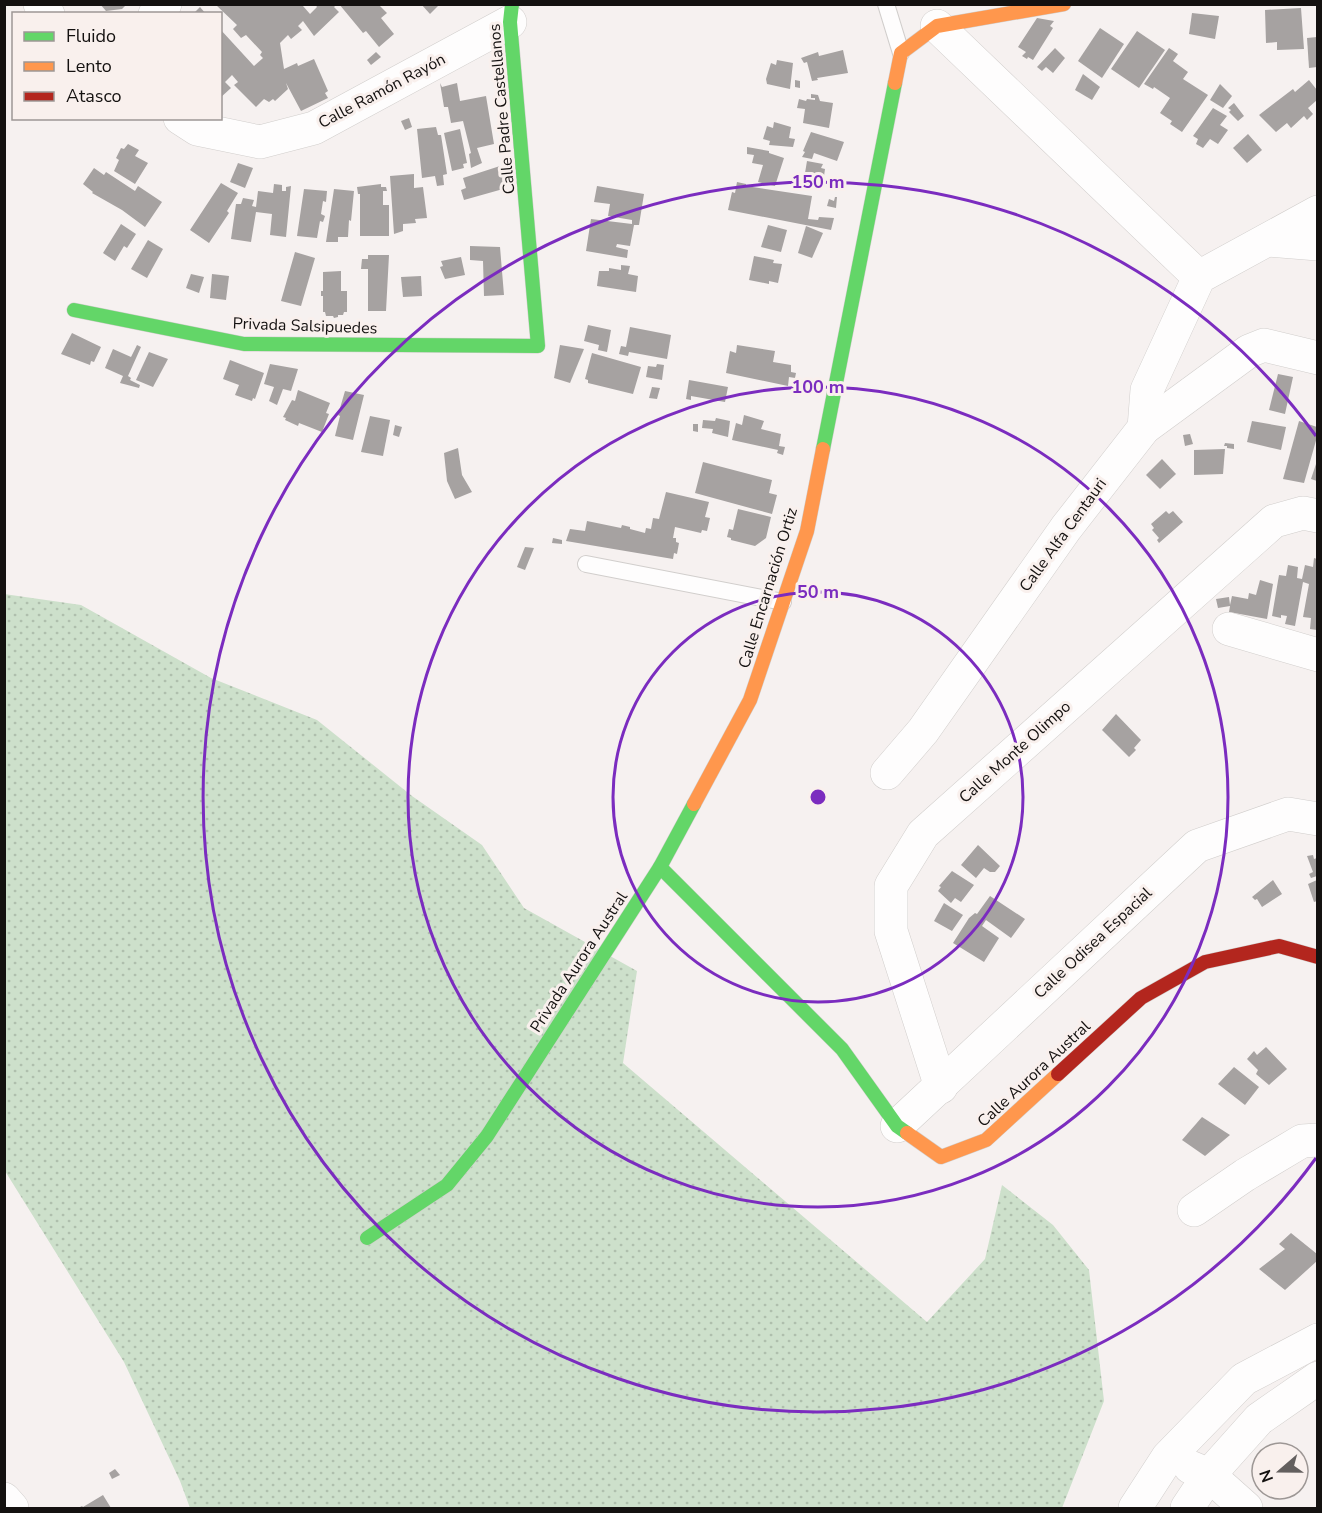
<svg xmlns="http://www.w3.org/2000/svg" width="1322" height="1513" font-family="'Nunito Sans',sans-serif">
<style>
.green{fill:url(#green-dots)}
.building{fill:#a6a2a1}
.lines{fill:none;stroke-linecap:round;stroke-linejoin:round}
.lane-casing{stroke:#d1cecc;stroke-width:18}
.street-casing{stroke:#d1cecc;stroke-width:34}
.fast-casing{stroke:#d1cecc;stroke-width:15}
.slow-casing{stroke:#d1cecc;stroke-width:15}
.jam-casing{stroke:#d1cecc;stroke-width:15}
.lane{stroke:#fefdfd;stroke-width:16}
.street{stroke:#fefdfd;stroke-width:33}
.fast{stroke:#63d668;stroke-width:14}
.slow{stroke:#ff974d;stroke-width:14}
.jam{stroke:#b3261e;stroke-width:14}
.ring{fill:none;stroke:#7b2cbf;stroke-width:3}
.labels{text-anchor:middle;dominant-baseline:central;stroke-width:6;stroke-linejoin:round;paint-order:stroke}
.street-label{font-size:16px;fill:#141110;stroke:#f9f0ed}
.centre{fill:#7b2cbf;stroke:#f9f0ed;stroke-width:3}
.ring-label{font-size:18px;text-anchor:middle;font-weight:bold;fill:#7b2cbf;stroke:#f9f0ed;stroke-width:6;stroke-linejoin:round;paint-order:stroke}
</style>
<defs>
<pattern id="green-dots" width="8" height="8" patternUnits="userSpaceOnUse" patternTransform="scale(1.5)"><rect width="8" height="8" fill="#cde0cb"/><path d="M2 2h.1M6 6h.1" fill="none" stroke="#afbfad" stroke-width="1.8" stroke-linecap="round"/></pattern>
</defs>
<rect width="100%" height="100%" fill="#f6f1f0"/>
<polygon class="green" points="4,594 81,605 211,678 317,720 412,796 482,845 524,908 637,971 623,1063 927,1322 985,1259 1002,1185 1053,1225 1089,1270 1104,1401 1062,1508 190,1508 180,1481 124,1362 5,1171"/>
<g class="building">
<polygon points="100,4 127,4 122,9 106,11"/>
<polygon points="315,4 337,4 334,7 339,12 314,36 303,21 298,26 302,30 291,39 288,35 280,43 284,69 297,63 298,66 314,59 328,91 325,93 328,98 301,111 286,83 288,89 275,101 273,99 269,102 264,99 256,107 234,85 238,82 232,75 225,82 231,88 220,98 220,29 254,66 263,58 260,55 262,52 246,35 241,38 233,29 237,25 216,5 305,5 303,6 310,14 317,7"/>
<polygon points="339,4 378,4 387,13 381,18 394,34 379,47 366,31 363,33"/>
<polygon points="421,4 440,4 430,14"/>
<polygon points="200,7 206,14 193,14"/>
<polygon points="1301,8 1304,49 1277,50 1277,42 1266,43 1265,10"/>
<polygon points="1192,13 1219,16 1215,39 1189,34"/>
<polygon points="1037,18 1054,21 1050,26 1053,28 1033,60 1028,57 1027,59 1022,56 1026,52 1018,47"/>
<polygon points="1100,28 1124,44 1102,78 1078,61"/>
<polygon points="1137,31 1165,50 1139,88 1111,69"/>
<polygon points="1317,37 1317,67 1309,68 1307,38"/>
<polygon points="1055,48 1065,58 1053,73 1046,67 1042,71 1037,67"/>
<polygon points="1169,48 1178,54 1173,61 1188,72 1183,79 1208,95 1182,132 1170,124 1172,121 1160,113 1170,98 1154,87 1153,89 1144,84"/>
<polygon points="843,50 848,73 817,78 818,80 812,81 807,62 804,63 801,58 818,52 819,56"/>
<polygon points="376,52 381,57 371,65 367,60"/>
<polygon points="777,60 793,63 790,89 767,84 766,79 771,63 776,65"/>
<polygon points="1083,74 1100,87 1092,100 1075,90"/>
<polygon points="795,80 800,81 800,88 795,87"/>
<polygon points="1309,80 1317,90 1317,100 1308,108 1313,114 1307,120 1304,116 1291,128 1287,123 1276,132 1259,115 1293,89 1295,92"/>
<polygon points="440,83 442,87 457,83 460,101 486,96 494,144 477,148 482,163 471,168 469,154 471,153 463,121 451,123 448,107 444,107"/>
<polygon points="1220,84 1232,96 1223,108 1210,100"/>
<polygon points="811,94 818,95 820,101 833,103 829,128 803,123 805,109 797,108 799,99 806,101 807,99 815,100 815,98 811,98"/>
<polygon points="1234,103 1244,116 1238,121 1229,112 1231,110 1228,108"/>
<polygon points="1213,108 1227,116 1220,125 1228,130 1218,144 1210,139 1203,148 1196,144 1198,139 1193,136"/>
<polygon points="409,118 412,127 405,130 401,121"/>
<polygon points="774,122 791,127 789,138 795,139 793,147 769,145 770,141 763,139 767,126 773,128"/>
<polygon points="436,127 438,135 441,135 447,174 443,175 444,185 437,186 435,176 422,178 417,129"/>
<polygon points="460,129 467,163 463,164 464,168 452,171 444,133"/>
<polygon points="811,132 844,142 837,161 814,153 812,159 802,157 805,152 803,151"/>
<polygon points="1248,134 1262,150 1247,163 1233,148"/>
<polygon points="128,144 139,150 135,156 148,163 135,184 114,171 119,160 116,158 121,148 124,149"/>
<polygon points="747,147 769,151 769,153 784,158 775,186 758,182 763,165 752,163 754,155 747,154"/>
<polygon points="807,161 823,164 821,168 825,169 822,190 803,185"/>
<polygon points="238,163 253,168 245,188 230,182"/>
<polygon points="500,166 500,169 502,168 503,189 464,200 461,190 466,188 463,178"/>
<polygon points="94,168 104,175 106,172 135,191 138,186 162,202 145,227 122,210 92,193 93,192 83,184"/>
<polygon points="414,174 414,188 423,187 427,218 415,219 416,223 403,224 403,231 394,234 390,176"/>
<polygon points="737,182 746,184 746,186 812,196 808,219 818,220 819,217 834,218 831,230 728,210 732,192 735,193"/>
<polygon points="221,183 238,193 227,211 229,213 209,243 190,230"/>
<polygon points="274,184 282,185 282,191 286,191 286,187 291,186 286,237 270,235 272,214 256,212 251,242 231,239 236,204 241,204 243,198 254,200 252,206 256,207 258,191 273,193"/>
<polygon points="381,184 381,187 386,187 387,191 383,191 383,205 389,205 389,236 360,236 360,194 358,194 357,187"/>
<polygon points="597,186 644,194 639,225 634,225 630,246 617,244 616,247 628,250 627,258 586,251 591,219 632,224 632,220 608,216 610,204 594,202"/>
<polygon points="304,189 327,191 326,202 323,201 321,214 325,216 323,222 320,221 317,238 297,236"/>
<polygon points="334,189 354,191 351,221 349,220 348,237 338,237 338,242 326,242"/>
<polygon points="835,197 837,197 836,208 827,206 829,199 834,201"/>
<polygon points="121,224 136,234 127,248 124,246 115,261 103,253"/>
<polygon points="768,225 787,230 781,252 761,247"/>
<polygon points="806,226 823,233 812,258 798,253"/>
<polygon points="148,240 163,249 147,278 131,269"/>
<polygon points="470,246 500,247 504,295 484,296 483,261 470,260"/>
<polygon points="295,252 315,258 301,306 281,301"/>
<polygon points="368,255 389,255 386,311 368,311 368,269 361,269 362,259 368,259"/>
<polygon points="754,256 774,260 773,263 782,264 778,283 769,281 769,284 749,280"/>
<polygon points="461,257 465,275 445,279 440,267 443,266 441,261"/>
<polygon points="621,265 630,266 628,274 638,276 636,292 597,286 599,271 609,271 609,268 621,270"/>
<polygon points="341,271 341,291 347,291 347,312 344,312 343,315 338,315 338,317 334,318 333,316 326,316 325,312 323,312 323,296 321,296 321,291 323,291 323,272"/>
<polygon points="191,274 204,277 199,293 186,288"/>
<polygon points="212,274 229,276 226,300 210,298"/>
<polygon points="421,276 422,296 403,297 401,277"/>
<polygon points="588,325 611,330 607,352 598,350 599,345 584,341"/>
<polygon points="630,327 671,335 667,359 629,352 628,356 619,354 621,346 626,347"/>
<polygon points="72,333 101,347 94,362 91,361 90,365 61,354"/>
<polygon points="137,345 141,347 128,376 131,378 130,380 140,385 139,388 120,383 123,376 105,368 113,349 131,357"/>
<polygon points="560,345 584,349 570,383 554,378"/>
<polygon points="737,345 775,351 773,362 791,365 791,372 796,373 795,378 789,377 788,386 726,373 730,351 736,353"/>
<polygon points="149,352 168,359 153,387 136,380"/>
<polygon points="592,353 641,367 633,394 588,383 588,380 585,379"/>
<polygon points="230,360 264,373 255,399 253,398 252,401 235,395 239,385 223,379"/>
<polygon points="270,364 298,369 291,391 283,389 277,405 269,401 274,387 264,384"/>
<polygon points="657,364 664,365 662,380 646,377 648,366 656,367"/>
<polygon points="1278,374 1293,377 1285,414 1269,410"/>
<polygon points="689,380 728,387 725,402 691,396 691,400 686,399"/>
<polygon points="652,387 660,388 657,399 649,398"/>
<polygon points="298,390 330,403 326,413 329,414 322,432 299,423 298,426 285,420 286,418 283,417 292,400 295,401"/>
<polygon points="345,391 364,395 353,440 335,436 340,416 338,415"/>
<polygon points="744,415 764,421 761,429 781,434 779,446 785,447 783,455 777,453 778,450 732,440 736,423 742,425"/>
<polygon points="370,416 390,420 383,456 361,452"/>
<polygon points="716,418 730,421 728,437 712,433 713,429 702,428 703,420 715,421"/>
<polygon points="1252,421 1286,427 1281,450 1247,442"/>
<polygon points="1299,421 1317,427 1317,437 1304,483 1283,479"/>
<polygon points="693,424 698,424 698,432 693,431"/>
<polygon points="395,425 402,427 399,437 393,435"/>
<polygon points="1190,434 1193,444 1185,446 1183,435"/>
<polygon points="1225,443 1234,444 1234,449 1227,448 1227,446 1224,446"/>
<polygon points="458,448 462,475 472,492 455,499 447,481 444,453"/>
<polygon points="1225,449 1223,474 1194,475 1194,450"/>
<polygon points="1162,459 1176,474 1160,489 1146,475"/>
<polygon points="1317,461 1317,481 1311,479"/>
<polygon points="703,462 772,480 769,493 777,495 772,514 695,493"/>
<polygon points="666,492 709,502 705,517 710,518 707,531 702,530 701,533 675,527 673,538 676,538 676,542 679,543 677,554 674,553 673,559 566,541 570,529 585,531 587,521 621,528 622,525 630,527 630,529 645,533 646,528 651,529 653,518 659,519"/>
<polygon points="738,509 771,517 766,538 755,546 731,540 731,538 727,537 729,529 733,530"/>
<polygon points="1166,511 1169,514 1173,511 1183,522 1159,543 1157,540 1159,538 1152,530 1154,528 1151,524"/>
<polygon points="553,538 562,540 562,544 552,543"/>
<polygon points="525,547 534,548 525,570 517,567"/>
<polygon points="1314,558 1317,559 1317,630 1310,629 1311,618 1303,617 1309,584 1303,582 1295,626 1285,624 1287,616 1281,615 1281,618 1272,616 1279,575 1286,576 1288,565 1298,567 1297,578 1302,579 1305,565 1313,567"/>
<polygon points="1260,580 1273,584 1267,619 1229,612 1230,606 1218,608 1216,599 1229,597 1230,605 1232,596 1248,599 1249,593 1256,595"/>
<polygon points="1116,714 1141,740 1134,748 1136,750 1129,757 1102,730"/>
<polygon points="978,845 1000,866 995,872 990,872 984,868 976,878 961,865"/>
<polygon points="1313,855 1314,859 1317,858 1317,876 1311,878 1309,874 1313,872 1307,856"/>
<polygon points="952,871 974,885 961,902 955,898 951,903 938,891 941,887 939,886"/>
<polygon points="1273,880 1282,894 1262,907 1257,899 1255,900 1252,897"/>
<polygon points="1317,880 1317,901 1314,902 1308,884"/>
<polygon points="990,896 1025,919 1011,938 986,920 982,926 999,938 984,962 953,943 969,918 975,913 977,914"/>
<polygon points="944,903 963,915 952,931 934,921"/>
<polygon points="1266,1047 1287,1069 1269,1085 1256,1074 1258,1070 1247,1059 1254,1051 1257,1055"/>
<polygon points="1234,1067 1259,1087 1245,1105 1218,1084"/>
<polygon points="1202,1117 1230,1135 1205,1156 1182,1140"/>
<polygon points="1291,1233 1317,1254 1317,1261 1285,1290 1259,1269 1285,1249 1279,1244"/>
<polygon points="115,1469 120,1475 112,1479 109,1473"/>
<polygon points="103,1495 111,1508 78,1508 82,1506 83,1507"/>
</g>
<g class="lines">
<defs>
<g id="lane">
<polyline points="886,4 901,53"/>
<polyline points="586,564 783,602"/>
</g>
<g id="street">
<polyline points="40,4 48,14"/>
<polyline points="155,14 165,4"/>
<polyline points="937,26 1199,277"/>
<polyline points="180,118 197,129 260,142 314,128 510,22"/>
<polyline points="1268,240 1318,244"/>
<polyline points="1144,428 1249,351 1264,345 1318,358"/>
<polyline points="1229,629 1318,655"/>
<polyline points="887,773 923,731 1066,528 1144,428 1147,390 1199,277 1318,212"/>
<polyline points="941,1087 891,931 891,886 923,834 1274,521 1303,513 1318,516"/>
<polyline points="897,1126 1197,846 1288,814 1318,819"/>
<polyline points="1194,1210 1245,1175 1302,1141 1318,1140"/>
<polyline points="1190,1467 1209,1475 1246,1508"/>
<polyline points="4,1499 12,1508"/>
<polyline points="1135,1508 1168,1457 1244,1379 1318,1340"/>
<polyline points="1187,1508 1209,1475 1259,1419 1318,1378"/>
</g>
<g id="fast">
<polyline points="74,310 244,344 538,346 510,22 512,4"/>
<polyline points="823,449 895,83"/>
<polyline points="660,867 842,1049 897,1126 907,1133"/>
<polyline points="367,1238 447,1185 487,1136 660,867 694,804"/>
</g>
<g id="slow">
<polyline points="895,83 901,53 937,26 1064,4"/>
<polyline points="694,804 750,700 807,531 823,449"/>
<polyline points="907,1133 941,1157 986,1140 1058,1074"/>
</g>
<polyline id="jam" points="1058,1074 1141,998 1205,962 1279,946 1318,957"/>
</defs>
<use href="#lane" class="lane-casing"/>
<use href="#street" class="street-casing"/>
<use href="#fast" class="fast-casing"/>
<use href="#slow" class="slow-casing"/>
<use href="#jam" class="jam-casing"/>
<use href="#lane" class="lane"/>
<use href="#street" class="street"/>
<use href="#fast" class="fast"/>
<use href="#slow" class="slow"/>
<use href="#jam" class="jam"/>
</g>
<g class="ring">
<circle cx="818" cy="797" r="205"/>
<circle cx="818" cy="797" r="410"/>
<path d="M1316 1158A615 615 0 1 1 1316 436"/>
</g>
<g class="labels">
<g class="street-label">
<text transform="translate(382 91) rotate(-28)">Calle Ramón Rayón</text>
<text transform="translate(502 109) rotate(-95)">Calle Padre Castellanos</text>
<text transform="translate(305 326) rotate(2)">Privada Salsipuedes</text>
<text transform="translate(1063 535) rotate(-54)">Calle Alfa Centauri</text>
<text transform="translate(768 588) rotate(-73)">Calle Encarnación Ortiz</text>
<text transform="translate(1015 752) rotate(-42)">Calle Monte Olimpo</text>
<text transform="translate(1093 943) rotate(-43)">Calle Odisea Espacial</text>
<text transform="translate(579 962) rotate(-57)">Privada Aurora Austral</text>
<text transform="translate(1034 1074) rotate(-43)">Calle Aurora Austral</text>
</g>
</g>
<circle cx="818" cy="797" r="9" class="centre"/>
<g class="ring-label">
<text x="818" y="188">150 m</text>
<text x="818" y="393">100 m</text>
<text x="818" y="598">50 m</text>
</g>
<rect width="1322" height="1513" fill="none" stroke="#141110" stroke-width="12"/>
<rect x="12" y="12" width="210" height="108" fill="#f9f0ed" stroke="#9d9795" stroke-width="1.5"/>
<rect x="24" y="32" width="30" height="9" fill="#63d668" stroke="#9d9795" stroke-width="1.5"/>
<text x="66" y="42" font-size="18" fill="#141110">Fluido</text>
<rect x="24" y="62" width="30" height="9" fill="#ff974d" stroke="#9d9795" stroke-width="1.5"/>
<text x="66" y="72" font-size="18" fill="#141110">Lento</text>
<rect x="24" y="92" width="30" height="9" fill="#b3261e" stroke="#9d9795" stroke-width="1.5"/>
<text x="66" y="102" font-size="18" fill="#141110">Atasco</text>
<g transform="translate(1280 1471) rotate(250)"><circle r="28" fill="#f9f0ed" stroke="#9d9795" stroke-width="1.5"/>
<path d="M0-4.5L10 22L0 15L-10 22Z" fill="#635f5e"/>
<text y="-9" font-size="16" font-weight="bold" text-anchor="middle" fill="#141110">N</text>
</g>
</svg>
